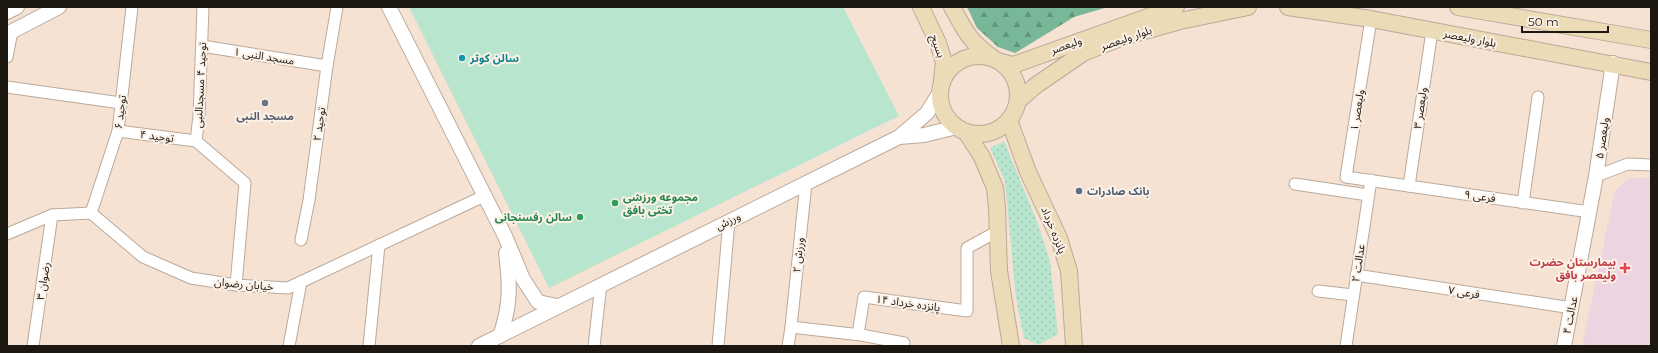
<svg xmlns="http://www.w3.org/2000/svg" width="1658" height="353" font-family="Montserrat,'Noto Sans Arabic',sans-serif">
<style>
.medical{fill:#ecd4e0}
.grass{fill:url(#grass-dots)}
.forest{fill:url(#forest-firs)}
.green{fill:#b8e5ce}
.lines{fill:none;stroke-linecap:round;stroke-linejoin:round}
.minor-casing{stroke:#bba99a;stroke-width:13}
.tertiary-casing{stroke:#bba99a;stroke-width:16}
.secondary-casing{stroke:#bba99a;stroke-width:18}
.minor{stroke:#fff;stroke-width:11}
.tertiary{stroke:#fff;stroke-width:14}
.secondary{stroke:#ebdcb7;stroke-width:16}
.culture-dot{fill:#0f9aa8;stroke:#fcf1e7;stroke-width:1.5}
.worship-dot{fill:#6b7280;stroke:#fcf1e7;stroke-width:1.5}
.service-dot{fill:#5c6f8a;stroke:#fcf1e7;stroke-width:1.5}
.leisure-dot{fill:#2e9e5b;stroke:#fcf1e7;stroke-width:1.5}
.health-dot{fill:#e0444e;stroke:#fcf1e7;stroke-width:1.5}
.labels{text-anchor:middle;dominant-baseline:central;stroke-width:4;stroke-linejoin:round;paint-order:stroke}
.street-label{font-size:11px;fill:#1d1711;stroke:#fcf1e7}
.culture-label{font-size:11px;font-weight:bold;fill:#0d838f;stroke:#fcf1e7;text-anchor:start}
.worship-label{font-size:11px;font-weight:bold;fill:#5b616d;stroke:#fcf1e7}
.service-label{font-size:11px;font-weight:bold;fill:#4e5e75;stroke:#fcf1e7;text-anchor:start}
.leisure-label{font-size:11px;font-weight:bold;fill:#27864d;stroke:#fcf1e7;text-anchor:start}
.health-label{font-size:11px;font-weight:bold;fill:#be3a42;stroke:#fcf1e7;text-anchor:end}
</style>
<defs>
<pattern id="grass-dots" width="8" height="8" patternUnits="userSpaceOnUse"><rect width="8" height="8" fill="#b8e5ce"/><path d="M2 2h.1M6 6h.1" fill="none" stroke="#9ec4b0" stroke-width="1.8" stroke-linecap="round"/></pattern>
<pattern id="forest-firs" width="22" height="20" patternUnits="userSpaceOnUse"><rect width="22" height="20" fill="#78b798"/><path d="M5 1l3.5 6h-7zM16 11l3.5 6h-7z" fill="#62947b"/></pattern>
</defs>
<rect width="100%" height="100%" fill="#f5e2d2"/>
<polygon class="medical" points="1629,178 1651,178 1651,346 1582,346 1615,191"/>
<polygon class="grass" points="1004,141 1038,224 1050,261 1058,334 1038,345 1024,338 1016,298 1005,181 990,148"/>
<polygon class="forest" points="967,7 1108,7 1074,17 1015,53 998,47 977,28"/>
<polygon class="green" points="409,7 843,7 899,116 549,288"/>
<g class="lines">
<defs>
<g id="minor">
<polyline points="203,7 199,116 196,141 245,183 236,285"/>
<polyline points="1371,19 1346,177 1590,212"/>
<polyline points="202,46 327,66"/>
<polyline points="7,57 12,31"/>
<polyline points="7,87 121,103"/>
<polyline points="118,131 196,141"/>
<polyline points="1596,176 1628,164 1651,165"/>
<polyline points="1295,184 1368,195"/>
<polyline points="1409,186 1432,31"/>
<polyline points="1523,203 1538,97"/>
<polyline points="91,213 118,131 132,7"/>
<polyline points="7,234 52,215 91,213 143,257 191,278 236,285 288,288 484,196"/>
<polyline points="301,240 309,200 327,66 337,7"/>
<polyline points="1356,275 1572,308"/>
<polyline points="1318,291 1353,295"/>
<polyline points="791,327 861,335 904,343 903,346"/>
<polyline points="858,334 864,297 967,311 967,248 998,231"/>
<polyline points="33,346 52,215"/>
<polyline points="289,346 301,282"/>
<polyline points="369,346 379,245"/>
<polyline points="594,346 601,284"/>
<polyline points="718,346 729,221"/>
<polyline points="788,346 791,327 806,183"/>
<polyline points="1346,346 1371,180"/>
</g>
<g id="tertiary">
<polyline points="389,7 505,236 523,279 538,302 557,306"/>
<polyline points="7,12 17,7"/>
<polyline points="7,34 59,7"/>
<polyline points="899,137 924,135 957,127"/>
<path d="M500,336C511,305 510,284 506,253"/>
<polyline points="479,346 899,137 927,113 940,92"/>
<polyline points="1564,346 1596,176 1613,63"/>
</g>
<g id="secondary">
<polyline points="921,7 938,43 944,62 942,81"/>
<path d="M952,7C965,31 970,42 993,58"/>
<polyline points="1288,7 1371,19 1651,72"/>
<polyline points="1458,7 1651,40"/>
<circle cx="979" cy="95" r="39"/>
<polyline points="1001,62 1013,65 1176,7"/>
<polyline points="1018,101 1035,86 1083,53 1123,37 1180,21 1248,7"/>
<polyline points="1009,120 1028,172 1059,238 1069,271 1074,346"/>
<polyline points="966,132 982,157 995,188 997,208 999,271 1011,346"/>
</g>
</defs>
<use href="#minor" class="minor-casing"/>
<use href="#tertiary" class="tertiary-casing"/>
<use href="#secondary" class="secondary-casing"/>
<use href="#minor" class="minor"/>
<use href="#tertiary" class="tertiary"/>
<use href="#secondary" class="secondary"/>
</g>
<circle class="culture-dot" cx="462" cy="58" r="4"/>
<circle class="worship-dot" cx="265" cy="103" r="4"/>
<circle class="service-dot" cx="1079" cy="191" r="4"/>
<g class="leisure-dot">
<circle cx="615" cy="203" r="4"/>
<circle cx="580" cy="217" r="4"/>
</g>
<path class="health-dot" d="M1623 262h4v4h4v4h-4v4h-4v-4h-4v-4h4z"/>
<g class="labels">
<g class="street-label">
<text transform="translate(1126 38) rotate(-19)">بلوار ولیعصر</text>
<text transform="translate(1470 38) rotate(11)">بلوار ولیعصر</text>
<text transform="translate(1066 45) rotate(-20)">ولیعصر</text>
<text transform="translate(938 46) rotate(70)">بسیج</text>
<text transform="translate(264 56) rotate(9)">مسجد النبی ۱</text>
<text transform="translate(200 85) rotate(-87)">توحید ۴ مسجدالنبی</text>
<text transform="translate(1420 108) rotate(-82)">ولیعصر ۳</text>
<text transform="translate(1357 110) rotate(-81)">ولیعصر ۱</text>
<text transform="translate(120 112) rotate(-83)">توحید ۶</text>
<text transform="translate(319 124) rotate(-82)">توحید ۲</text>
<text transform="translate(157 136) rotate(7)">توحید ۴</text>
<text transform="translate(1602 138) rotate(-82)">ولیعصر ۵</text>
<text transform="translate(1480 196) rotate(8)">فرعی ۹</text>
<text transform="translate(728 221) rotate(-26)">ورزش</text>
<text transform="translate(1054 230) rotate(68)">پانزده خرداد</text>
<text transform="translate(798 255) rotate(-84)">ورزش ۲</text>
<text transform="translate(1358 263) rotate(-81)">عدالت ۲</text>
<text transform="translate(43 281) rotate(-81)">رضوان ۳</text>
<text transform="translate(244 284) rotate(5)">خیابان رضوان</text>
<text transform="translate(1464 292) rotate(9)">فرعی ۷</text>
<text transform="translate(908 303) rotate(8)">پانزده خرداد ۱۴</text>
<text transform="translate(1570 315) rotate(-79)">عدالت ۴</text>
</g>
<g class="culture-label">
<text x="470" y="58">سالن کوثر</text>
</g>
<g class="worship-label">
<text x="265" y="116">مسجد النبی</text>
</g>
<g class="service-label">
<text x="1087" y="191">بانک صادرات</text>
</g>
<g class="leisure-label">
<text x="623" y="197">مجموعه ورزشی<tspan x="623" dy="13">تختی بافق</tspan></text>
<text x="572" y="217" text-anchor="end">سالن رفسنجانی</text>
</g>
<g class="health-label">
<text x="1616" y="262">بیمارستان حضرت<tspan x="1616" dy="13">ولیعصر بافق</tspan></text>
</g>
</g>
<rect width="1658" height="353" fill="none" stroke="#1d1711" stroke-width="16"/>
<path d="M1522 26v6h86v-6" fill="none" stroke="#1d1711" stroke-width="2"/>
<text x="1528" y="26" font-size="12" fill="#1d1711" stroke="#fcf1e7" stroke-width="3" paint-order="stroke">50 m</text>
</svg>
